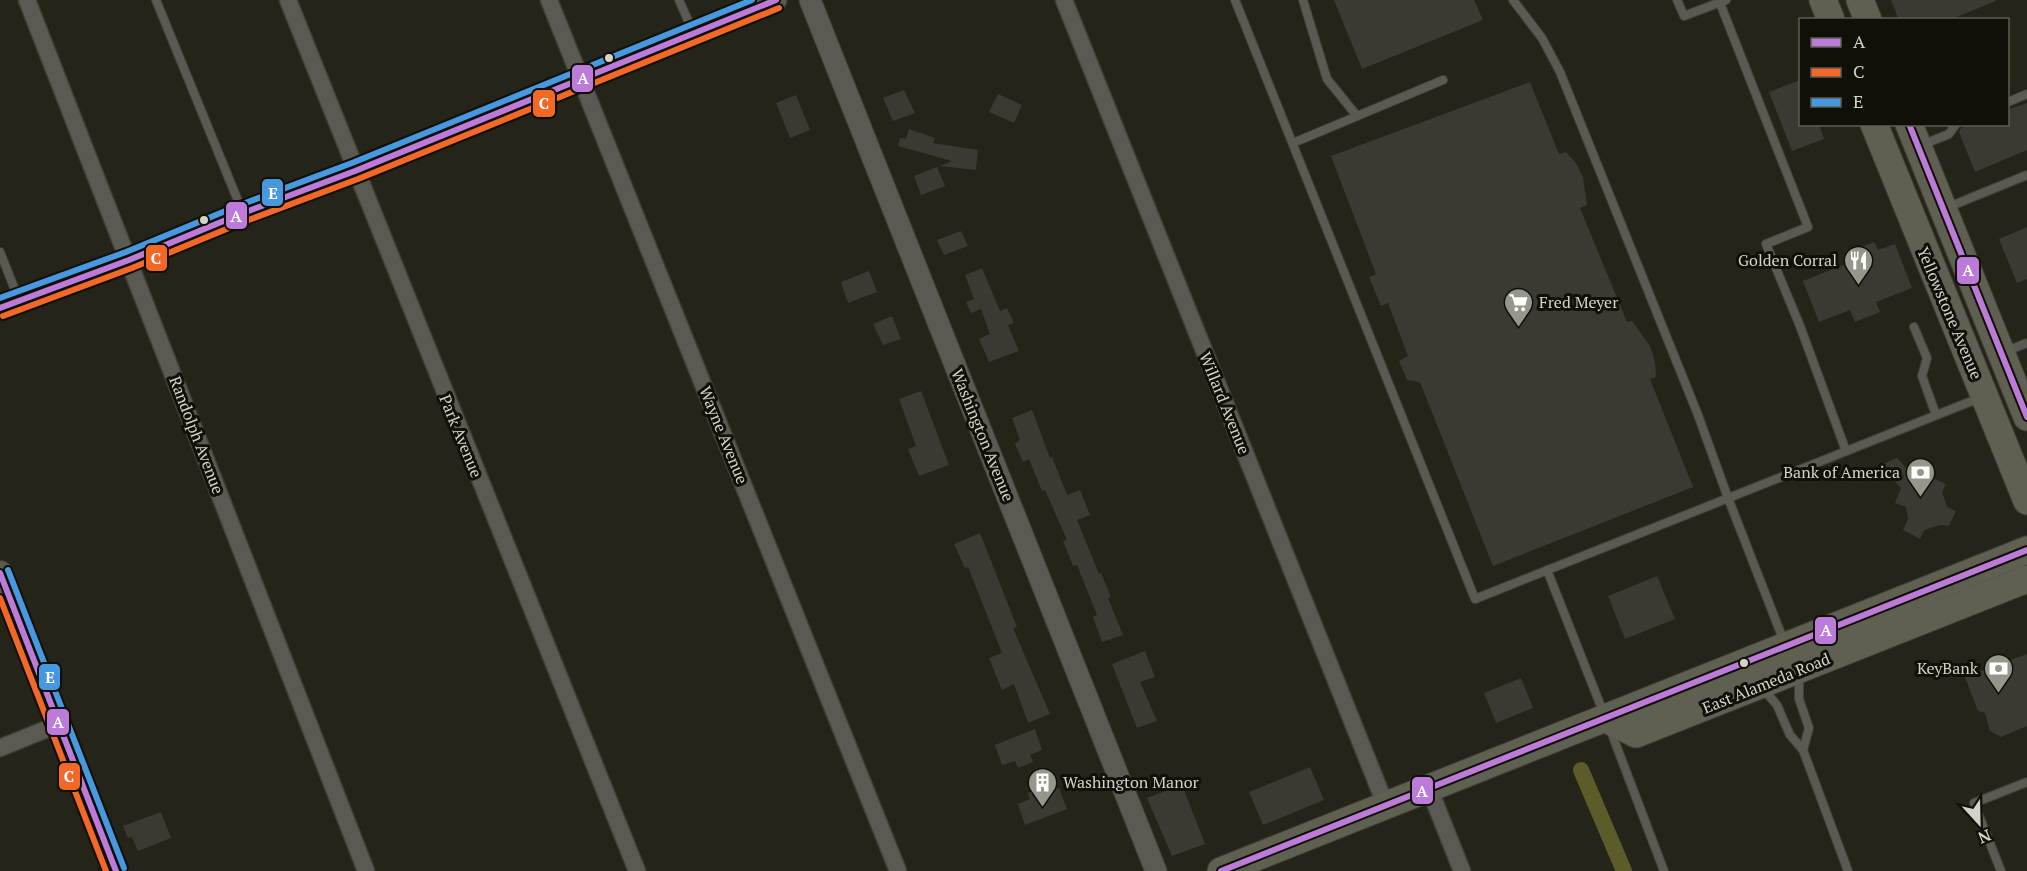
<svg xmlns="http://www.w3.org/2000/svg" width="2027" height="871" font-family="'PT Serif',serif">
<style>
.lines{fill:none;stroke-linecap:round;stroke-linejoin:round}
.canal{stroke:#5c5c28;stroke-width:16}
.building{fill:#3a3a32}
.service-casing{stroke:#404037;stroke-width:10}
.minor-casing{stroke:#404037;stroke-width:19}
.tertiary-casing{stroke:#404037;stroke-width:23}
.secondary-casing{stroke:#404037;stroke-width:26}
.primary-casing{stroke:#404037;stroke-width:29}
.service{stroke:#5a5a52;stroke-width:8}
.minor{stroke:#5a5a52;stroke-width:16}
.tertiary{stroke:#5a5a52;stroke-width:21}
.secondary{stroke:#5a5a52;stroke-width:24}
.primary{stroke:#5f5f52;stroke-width:27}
.bus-1-casing{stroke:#101008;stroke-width:10}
.bus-2-casing{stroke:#101008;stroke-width:10}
.bus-3-casing{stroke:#101008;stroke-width:10}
.bus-1{stroke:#bd7bd9;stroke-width:6}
.bus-2{stroke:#f36827;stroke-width:6}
.bus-3{stroke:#4699e1;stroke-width:6}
.bus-dot{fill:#d3d3c7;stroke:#101008;stroke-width:2}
.labels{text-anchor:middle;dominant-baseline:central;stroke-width:6;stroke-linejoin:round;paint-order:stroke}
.poi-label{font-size:16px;fill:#d3d3c7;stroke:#101008;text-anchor:end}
.street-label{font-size:16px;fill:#d3d3c7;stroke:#101008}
.line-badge{stroke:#101008;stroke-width:2}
.badge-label{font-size:16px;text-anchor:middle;font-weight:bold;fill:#fff}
</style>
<rect width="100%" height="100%" fill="#242419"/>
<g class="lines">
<polyline class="canal" points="1581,770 1624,871"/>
</g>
<g class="building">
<polygon points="1334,0 1474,0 1483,20 1362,69"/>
<polygon points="1891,0 1996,0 1996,1 1949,20 1899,20"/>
<polygon points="1800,80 1800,124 1819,124 1824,139 1792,151 1769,92"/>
<polygon points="1530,82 1559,154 1566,152 1576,163 1583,177 1587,205 1580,208 1627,322 1632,321 1650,346 1655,362 1656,377 1650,379 1693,487 1493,566 1420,382 1407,380 1399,361 1408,356 1388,303 1381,306 1369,277 1376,274 1331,156"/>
<polygon points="904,90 915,113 893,121 883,98"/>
<polygon points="998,94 1022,105 1014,123 989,112"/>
<polygon points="796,95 810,130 790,138 776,103"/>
<polygon points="2027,103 2027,150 1975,172 1959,132 1961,128 1971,124 2007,124 2007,110"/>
<polygon points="909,129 935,138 933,143 978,150 976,170 940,166 952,161 898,146 900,138 906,139"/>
<polygon points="937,167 945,186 921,195 914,176"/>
<polygon points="2027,227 2027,279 2017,283 1999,239"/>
<polygon points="961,231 968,246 944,255 937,240"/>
<polygon points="1874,242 1878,250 1895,244 1912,288 1876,302 1880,312 1855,322 1850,310 1819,322 1803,281 1854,261 1850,251"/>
<polygon points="982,268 1000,311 1007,308 1014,323 1008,325 1019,351 989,362 979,339 990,334 981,309 971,313 966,302 974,299 965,275"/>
<polygon points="869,271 877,292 848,303 841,282"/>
<polygon points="892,316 901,339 883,345 873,324"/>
<polygon points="921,391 949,465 919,476 908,449 916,446 899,399"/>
<polygon points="1032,410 1050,458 1052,457 1067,495 1080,490 1090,515 1077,520 1099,574 1101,573 1111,597 1108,598 1123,635 1102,642 1093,617 1097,615 1077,565 1073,566 1063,541 1067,540 1045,490 1042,491 1029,459 1023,462 1015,444 1020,440 1012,418"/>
<polygon points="1897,458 1920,483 1924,474 1946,484 1942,492 1947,507 1956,511 1949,526 1941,525 1924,530 1920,539 1903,530 1908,519 1906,507 1895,503 1901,488 1880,465"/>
<polygon points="980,533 1017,627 1013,628 1050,714 1028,723 1014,684 1002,690 989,658 1002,653 968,567 965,568 954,544"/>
<polygon points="1657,576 1675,619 1625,639 1608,596"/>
<polygon points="1145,651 1155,677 1140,682 1157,721 1137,728 1112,664"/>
<polygon points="2027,654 2027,726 2001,737 1990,731 1985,713 1978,711 1965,677"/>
<polygon points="1521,678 1533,708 1496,723 1484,693"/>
<polygon points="1035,729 1042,750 1030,755 1033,762 1018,768 1015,761 1002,765 995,745"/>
<polygon points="1310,767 1324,800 1263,825 1249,792"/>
<polygon points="1182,785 1205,844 1172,856 1147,798"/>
<polygon points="1042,787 1045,794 1059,788 1067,809 1025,825 1018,804 1030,799 1028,793"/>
<polygon points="161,812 171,838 138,851 132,837 128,838 123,826"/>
</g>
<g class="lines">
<defs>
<g id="service">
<polyline points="156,0 243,213"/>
<polyline points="679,0 694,34"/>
<polyline points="1235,0 1475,599 1982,397"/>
<polyline points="1303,0 1327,79 1357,116"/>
<polyline points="1513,0 1542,38 1560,72 1698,415 1728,498 1785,644"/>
<polyline points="1677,0 1684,16 1726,0"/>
<polyline points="1720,3 1808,227 1766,244 1800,326 1846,451"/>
<polyline points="2008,102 2027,94"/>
<polyline points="1293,143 1443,80"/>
<polyline points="1922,145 1949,134 1956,124"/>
<polyline points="1946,208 2027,175"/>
<polyline points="0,252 19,300"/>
<polyline points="1914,327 1927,358 1922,376 1936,415"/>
<polyline points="2004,352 2027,343"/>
<polyline points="1547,570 1604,714"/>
<polyline points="1799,675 1799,699 1809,728 1803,750"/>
<polyline points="1763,689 1777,705 1790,735 1803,750 1848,871"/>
<polyline points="1610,729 1664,871"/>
<polyline points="2001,871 1974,803 2027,782"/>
</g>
<g id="minor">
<polyline points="27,0 366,871"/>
<polyline points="288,0 637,871"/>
<polyline points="549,0 898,871"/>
<polyline points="1064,0 1386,806"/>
<polyline points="0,748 59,724"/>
<polyline points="1429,788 1462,871"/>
</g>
<g id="tertiary">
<polyline points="810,0 1156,871"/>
<polyline points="0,308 129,260 243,213 355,171 776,0"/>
</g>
<polyline id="secondary" points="0,573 116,871"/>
<g id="primary">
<polyline points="1823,0 1831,20"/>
<polyline points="1860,0 1868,20"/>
<polyline points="1874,124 2027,501"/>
<polyline points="1909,124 2027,417"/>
<polyline points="1606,719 1636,734 2027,579"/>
<polyline points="1221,871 2027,550"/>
</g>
</defs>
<use href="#service" class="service-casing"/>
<use href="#minor" class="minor-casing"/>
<use href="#tertiary" class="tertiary-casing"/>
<use href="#secondary" class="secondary-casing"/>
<use href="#primary" class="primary-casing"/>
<use href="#service" class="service"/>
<use href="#minor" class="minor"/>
<use href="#tertiary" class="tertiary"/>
<use href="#secondary" class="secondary"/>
<use href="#primary" class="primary"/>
<defs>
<g id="bus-1">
<polyline points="1909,124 2027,417"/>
<polyline points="0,308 129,260 243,213 355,171 776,0"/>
<polyline points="0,573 116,871"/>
<polyline points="1221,871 2027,550"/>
</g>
<g id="bus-2">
<polyline points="3,316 132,268 246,221 358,179 779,8"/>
<polyline points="0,598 106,871"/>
</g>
<g id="bus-3">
<polyline points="0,298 126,252 240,205 352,163 752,0"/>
<polyline points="8,570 124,868"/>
</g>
</defs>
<use href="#bus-1" class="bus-1-casing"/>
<use href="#bus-2" class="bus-2-casing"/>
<use href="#bus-3" class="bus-3-casing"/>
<use href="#bus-1" class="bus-1"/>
<use href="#bus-2" class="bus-2"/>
<use href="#bus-3" class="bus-3"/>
</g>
<defs>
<symbol id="restaurant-pin" viewBox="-11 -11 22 30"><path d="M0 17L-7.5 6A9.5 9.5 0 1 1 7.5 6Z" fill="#96968a" stroke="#101008"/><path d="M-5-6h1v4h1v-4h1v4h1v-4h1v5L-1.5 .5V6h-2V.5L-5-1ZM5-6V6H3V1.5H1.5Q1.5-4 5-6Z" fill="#fff"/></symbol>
<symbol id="supermarket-pin" viewBox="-11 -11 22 30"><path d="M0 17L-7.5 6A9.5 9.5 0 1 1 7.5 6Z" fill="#96968a" stroke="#101008"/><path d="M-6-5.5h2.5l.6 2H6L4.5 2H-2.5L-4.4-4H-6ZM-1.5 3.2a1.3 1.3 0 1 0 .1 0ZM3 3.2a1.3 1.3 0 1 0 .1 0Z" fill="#fff"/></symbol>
<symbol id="bank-pin" viewBox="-11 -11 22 30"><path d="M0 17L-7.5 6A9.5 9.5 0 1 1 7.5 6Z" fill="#96968a" stroke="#101008"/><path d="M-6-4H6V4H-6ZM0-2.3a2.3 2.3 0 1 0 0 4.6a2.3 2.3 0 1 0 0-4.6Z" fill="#fff"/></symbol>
<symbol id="building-pin" viewBox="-11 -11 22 30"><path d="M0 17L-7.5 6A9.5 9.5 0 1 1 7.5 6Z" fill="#96968a" stroke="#101008"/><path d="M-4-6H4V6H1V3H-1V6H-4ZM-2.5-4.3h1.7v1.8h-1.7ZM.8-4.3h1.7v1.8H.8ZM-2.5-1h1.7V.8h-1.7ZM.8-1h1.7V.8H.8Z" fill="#fff"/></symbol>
</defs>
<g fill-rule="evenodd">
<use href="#restaurant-pin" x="1842" y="244" width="33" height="45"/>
<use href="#supermarket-pin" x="1502" y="286" width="33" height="45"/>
<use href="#bank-pin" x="1904" y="456" width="33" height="45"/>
<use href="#bank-pin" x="1982" y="652" width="33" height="45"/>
<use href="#building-pin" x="1026" y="766" width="33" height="45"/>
</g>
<g class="bus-dot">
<circle cx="609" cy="58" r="5"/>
<circle cx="204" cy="220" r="5"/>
<circle cx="1744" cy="663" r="5"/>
</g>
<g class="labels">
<g class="poi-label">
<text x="1837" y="260">Golden Corral</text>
<text x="1539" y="302" text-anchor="start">Fred Meyer</text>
<text x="1900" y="472">Bank of America</text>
<text x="1978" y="668">KeyBank</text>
<text x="1063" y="782" text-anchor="start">Washington Manor</text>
</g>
<g class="street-label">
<text transform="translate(1950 313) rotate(67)">Yellowstone Avenue</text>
<text transform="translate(1225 403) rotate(68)">Willard Avenue</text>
<text transform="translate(197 435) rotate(69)">Randolph Avenue</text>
<text transform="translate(724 435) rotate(68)">Wayne Avenue</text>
<text transform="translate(983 435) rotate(68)">Washington Avenue</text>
<text transform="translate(461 436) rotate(68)">Park Avenue</text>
<text transform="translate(1766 683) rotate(-22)">East Alameda Road</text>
</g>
</g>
<g class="line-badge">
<rect x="571" y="64" width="23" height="29" rx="6" fill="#bd7bd9"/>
<rect x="532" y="89" width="24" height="29" rx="6" fill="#f36827"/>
<rect x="261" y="178" width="23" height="29" rx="6" fill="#4699e1"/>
<rect x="225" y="201" width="23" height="29" rx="6" fill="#bd7bd9"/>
<rect x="145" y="244" width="23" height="28" rx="6" fill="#f36827"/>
<rect x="1956" y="256" width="24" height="29" rx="6" fill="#bd7bd9"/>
<rect x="1814" y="616" width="23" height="29" rx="6" fill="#bd7bd9"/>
<rect x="38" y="663" width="23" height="28" rx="6" fill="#4699e1"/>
<rect x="46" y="708" width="24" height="28" rx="6" fill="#bd7bd9"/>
<rect x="58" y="762" width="23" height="29" rx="6" fill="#f36827"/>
<rect x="1411" y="776" width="23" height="29" rx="6" fill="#bd7bd9"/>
</g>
<g class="badge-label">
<text x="583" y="84">A</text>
<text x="544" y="109">C</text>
<text x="273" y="199">E</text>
<text x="236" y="222">A</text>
<text x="156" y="264">C</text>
<text x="1968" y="276">A</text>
<text x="1826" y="636">A</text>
<text x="50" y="683">E</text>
<text x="58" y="728">A</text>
<text x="69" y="782">C</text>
<text x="1422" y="797">A</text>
</g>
<rect x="1799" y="18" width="210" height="108" fill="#101008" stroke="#5e5e54" stroke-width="1.5"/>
<rect x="1811" y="38" width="30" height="9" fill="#bd7bd9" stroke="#5e5e54" stroke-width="1.5"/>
<text x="1853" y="48" font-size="18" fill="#d3d3c7">A</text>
<rect x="1811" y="68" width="30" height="9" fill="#f36827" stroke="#5e5e54" stroke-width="1.5"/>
<text x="1853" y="78" font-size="18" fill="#d3d3c7">C</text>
<rect x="1811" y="98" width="30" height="9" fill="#4699e1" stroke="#5e5e54" stroke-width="1.5"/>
<text x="1853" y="108" font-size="18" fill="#d3d3c7">E</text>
<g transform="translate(1979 823) rotate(158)" stroke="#101008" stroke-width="4.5" paint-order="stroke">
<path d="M0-4.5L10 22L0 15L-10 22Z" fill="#d3d3c7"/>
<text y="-9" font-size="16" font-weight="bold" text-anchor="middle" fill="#d3d3c7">N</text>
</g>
</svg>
